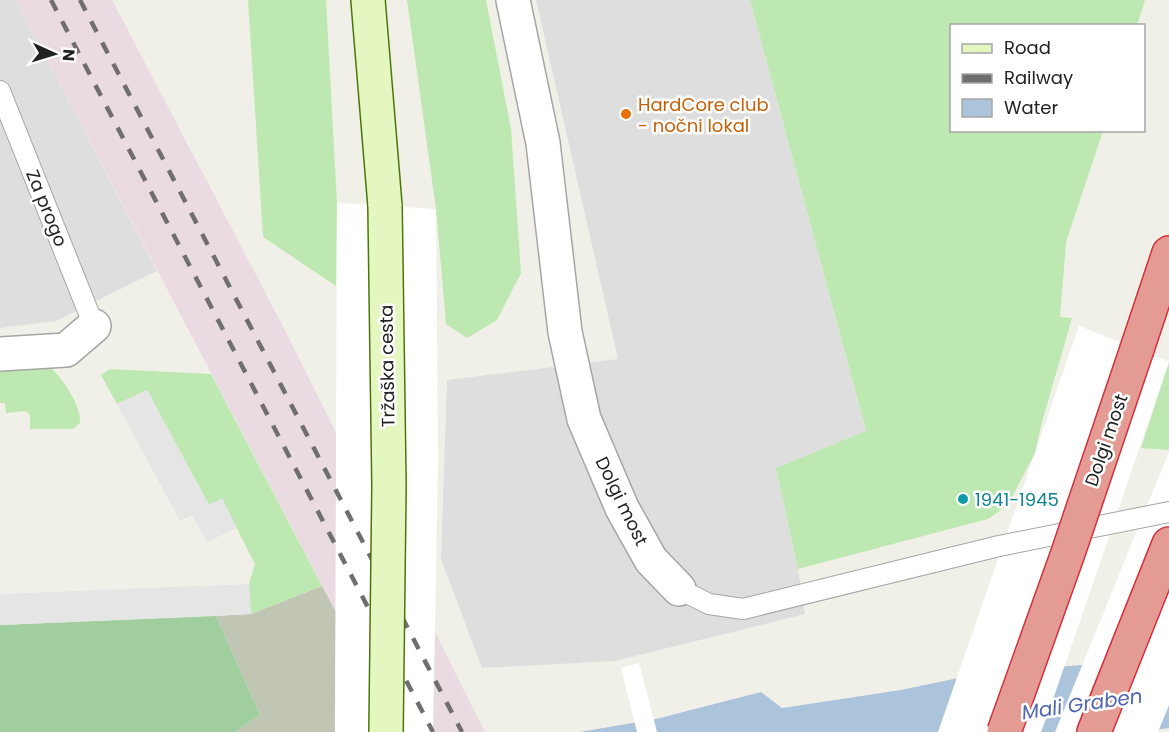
<svg xmlns="http://www.w3.org/2000/svg" width="1169" height="732" font-family="Poppins,sans-serif">
<style>
.residential{fill:#dfdede}
.industrial{fill:#eadbe3}
.construction{fill:#c1c5b4}
.grass{fill:#bde8b1}
.forest{fill:#a0ce9f}
.parking{fill:#e5e5e5}
.water{fill:#abc4dc}
.pier{fill:#fff}
.lines{fill:none;stroke-linecap:round;stroke-linejoin:round}
.lane-casing{stroke:#a5a5a5;stroke-width:22}
.street-casing{stroke:#a5a5a5;stroke-width:36}
.secondary-casing{stroke:#4d760a;stroke-width:36}
.highway-casing{stroke:#d4303c;stroke-width:36}
.lane{stroke:#fff;stroke-width:20}
.street{stroke:#fff;stroke-width:33}
.secondary{stroke:#e5f7c0;stroke-width:33}
.highway{stroke:#e49b94;stroke-width:33}
.rail{stroke:#6f6f6f;stroke-width:4.5;stroke-dasharray:12 12;stroke-linecap:butt}
.secondary-bridge-casing{stroke:#4d760a;stroke-width:36;stroke-linecap:butt}
.highway-bridge-casing{stroke:#d4303c;stroke-width:36;stroke-linecap:butt}
.secondary-bridge{stroke:#e5f7c0;stroke-width:33}
.highway-bridge{stroke:#e49b94;stroke-width:33}
.food-dot{fill:#e8710a;stroke:#fff;stroke-width:2}
.culture-dot{fill:#0f9aa8;stroke:#fff;stroke-width:2}
.labels{text-anchor:middle;dominant-baseline:central;stroke-width:5;stroke-linejoin:round;paint-order:stroke}
.food-label{font-size:18px;fill:#c56008;stroke:#fff;text-anchor:start}
.street-label{font-size:18px;fill:#212121;stroke:#fff}
.culture-label{font-size:18px;fill:#0d838f;stroke:#fff;text-anchor:start}
.water-label{font-size:20px;font-style:italic;fill:#5066ae;stroke:#fff}
</style>
<rect width="100%" height="100%" fill="#f1f0e8"/>
<g class="residential">
<polygon points="0,0 16,0 157,271 56,321 0,328"/>
<polygon points="536,0 750,0 866,432 776,468 798,569 805,614 615,661 482,668 441,559 447,380 618,359"/>
</g>
<polygon class="industrial" points="16,0 112,0 285,330 485,732 408,732 392,701 336,612"/>
<polygon class="construction" points="322,586 336,612 335,732 235,732 260,715 216,616 251,614"/>
<g class="grass">
<polygon points="248,0 326,0 337,203 336,286 263,237"/>
<polygon points="407,0 486,0 511,129 521,273 497,320 467,338 446,324 436,209"/>
<polygon points="750,0 1145,0 1137,25 952,26 952,130 1103,131 1066,242 1060,317 1072,318 1042,422 1035,453 1008,505 988,519 798,569 776,468 866,431"/>
<polygon points="1169,362 1169,447 1168,450 1141,448"/>
<path d="M48,366C62,375 82,408 80,423L73,429H30V415L26,411L6,413L5,403H0V368Z"/>
<polygon points="110,369 211,374 322,586 251,614 249,584 255,564 222,499 209,505 147,390 117,404 101,375"/>
</g>
<polygon class="forest" points="216,616 260,715 235,732 0,732 0,625"/>
<g class="parking">
<polygon points="147,390 209,505 222,498 237,528 207,542 192,515 180,521 117,404"/>
<polygon points="249,584 251,614 0,625 0,594"/>
</g>
<polygon class="water" points="1169,658 1169,728 1141,732 580,732 656,719 761,692 782,708 901,690 982,673"/>
<g class="pier">
<polygon points="337,203 436,209 438,463 433,732 335,732"/>
<polygon points="1079,326 1169,362 1050,708 1041,732 938,732"/>
<polygon points="1169,452 1169,705 1158,732 1055,732"/>
<polygon points="639,663 657,732 637,732 621,668"/>
</g>
<g class="lines">
<defs>
<g id="lane">
<polyline points="0,91 94,326"/>
<polyline points="679,589 709,604 743,609 999,546 1169,512"/>
</g>
<g id="street">
<polyline points="513,0 543,143 565,332 584,419 622,508 651,560 679,589"/>
<polyline points="0,354 66,350 94,326"/>
</g>
<polyline id="secondary" points="368,0 385,206"/>
<g id="highway">
<polyline points="1137,349 1169,253"/>
<polyline points="1094,732 1169,544"/>
</g>
</defs>
<use href="#lane" class="lane-casing"/>
<use href="#street" class="street-casing"/>
<use href="#secondary" class="secondary-casing"/>
<use href="#highway" class="highway-casing"/>
<use href="#lane" class="lane"/>
<use href="#street" class="street"/>
<use href="#secondary" class="secondary"/>
<use href="#highway" class="highway"/>
<g class="rail">
<polyline points="51,0 433,732"/>
<polyline points="80,0 462,732"/>
</g>
<defs>
<polyline id="secondary-bridge" points="385,206 389,486 386,732"/>
<polyline id="highway-bridge" points="1004,732 1068,553 1137,349"/>
</defs>
<use href="#secondary-bridge" class="secondary-bridge-casing"/>
<use href="#highway-bridge" class="highway-bridge-casing"/>
<use href="#secondary-bridge" class="secondary-bridge"/>
<use href="#highway-bridge" class="highway-bridge"/>
</g>
<circle class="food-dot" cx="626" cy="114" r="6"/>
<circle class="culture-dot" cx="963" cy="499" r="6"/>
<g class="labels">
<g class="food-label">
<text x="638" y="104">HardCore club<tspan x="638" dy="21">- nočni lokal</tspan></text>
</g>
<g class="street-label">
<text transform="translate(47 208) rotate(68)">Za progo</text>
<text transform="translate(387 366) rotate(-91)">Tržaška cesta</text>
<text transform="translate(1106 440) rotate(-71)">Dolgi most</text>
<text transform="translate(622 501) rotate(64)">Dolgi most</text>
</g>
<g class="culture-label">
<text x="975" y="499">1941-1945</text>
</g>
<g class="water-label">
<text transform="translate(1082 704) rotate(-8)">Mali Graben</text>
</g>
</g>
<rect x="950" y="24" width="195" height="108" fill="#ffffff" stroke="#a6a6a6" stroke-width="1.5"/>
<rect x="962" y="44" width="30" height="9" fill="#e5f7c0" stroke="#a6a6a6" stroke-width="1.5"/>
<text x="1004" y="54" font-size="18" fill="#212121">Road</text>
<rect x="962" y="74" width="30" height="9" fill="#6f6f6f" stroke="#a6a6a6" stroke-width="1.5"/>
<text x="1004" y="84" font-size="18" fill="#212121">Railway</text>
<rect x="962" y="99" width="30" height="18" fill="#abc4dc" stroke="#a6a6a6" stroke-width="1.5"/>
<text x="1004" y="114" font-size="18" fill="#212121">Water</text>
<g transform="translate(54 54) rotate(94)" stroke="#ffffff" stroke-width="4.5" paint-order="stroke">
<path d="M0-4.5L10 22L0 15L-10 22Z" fill="#212121"/>
<text y="-9" font-size="16" font-weight="bold" text-anchor="middle" fill="#212121">N</text>
</g>
</svg>
